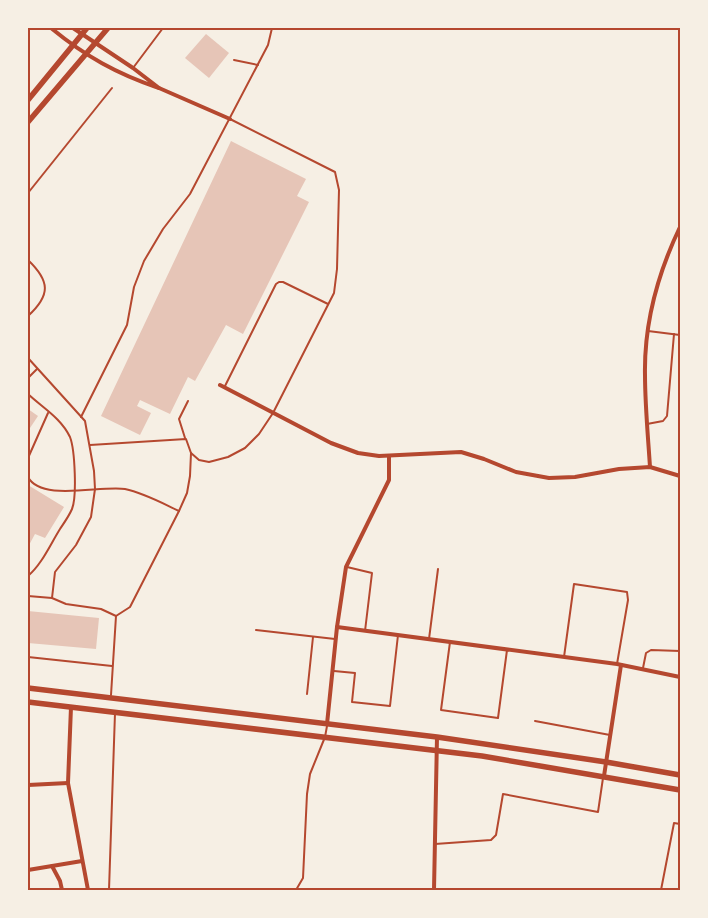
<svg xmlns="http://www.w3.org/2000/svg" width="708" height="918" font-family="'Space Grotesk',sans-serif">
<style>
.building{fill:#e6c5b7}
.lines{fill:none;stroke-linecap:round;stroke-linejoin:round}
.service{stroke:#b5482f;stroke-width:2}
.minor{stroke:#b5482f;stroke-width:4}
.primary{stroke:#b5482f;stroke-width:5.5}
.trunk{stroke:#b5482f;stroke-width:5.5}
.neatline{fill:none;stroke:#b5482f;stroke-width:2}
</style>
<rect width="100%" height="100%" fill="#f6efe4"/>
<g class="building">
<polygon points="206,34 229,53 209,78 185,58"/>
<polygon points="231,141 306,179 297,196 309,202 243,334 226,325 195,381 188,377 170,414 140,400 137,406 151,413 140,435 101,416"/>
<polygon points="28,409 38,416 28,431"/>
<polygon points="28,485 64,507 45,538 35,534 28,547"/>
<polygon points="28,611 99,618 96,649 28,643"/>
</g>
<g class="lines">
<g class="service">
<polyline points="234,60 258,65"/>
<polyline points="133,68 163,28"/>
<polyline points="28,193 112,88"/>
<path d="M28,260C50,281 51,295 28,316"/>
<polyline points="648,331 680,335"/>
<polyline points="28,358 85,421 94,471 95,489 91,517 76,545 55,572 52,598 28,596"/>
<polyline points="28,378 37,369"/>
<polyline points="225,386 276,284 279,282 283,282 328,304"/>
<path d="M28,394C43,408 61,418 70,437C75,450 77,497 72,509C69,516 64,523 60,529C50,545 42,564 28,576"/>
<polyline points="81,417 127,325 134,287 144,261 163,229 190,194 268,45 272,28"/>
<polyline points="647,424 663,421 667,416 674,334"/>
<polyline points="185,438 179,419 188,401"/>
<polyline points="90,445 186,439 191,453 199,460 209,462 228,457 245,448 259,434 273,413 334,293 337,269 339,190 335,172 230,119"/>
<polyline points="28,458 48,413"/>
<path d="M28,477C41,502 101,485 125,489C144,493 162,503 179,511"/>
<polyline points="347,567 372,573 365,631"/>
<polyline points="52,598 66,604 101,609 116,616"/>
<polyline points="256,630 335,639"/>
<polyline points="429,639 438,569"/>
<polyline points="450,642 441,710 498,718 507,650"/>
<polyline points="28,657 112,666"/>
<polyline points="564,657 574,584 627,592 628,600 617,664"/>
<polyline points="643,668 646,653 651,650 680,651"/>
<polyline points="334,671 355,673 352,702 390,706 398,635"/>
<polyline points="307,694 313,637"/>
<polyline points="111,695 116,616 130,607 179,511 187,493 190,476 191,453"/>
<polyline points="535,721 610,735"/>
<polyline points="435,844 491,840 496,835 503,794 598,812 603,778"/>
<polyline points="109,890 115,713"/>
<polyline points="296,890 303,878 307,794 310,774 325,737 327,726"/>
<polyline points="661,890 674,823 680,824"/>
</g>
<g class="minor">
<path d="M51,28C85,56 117,74 159,88L133,68L73,28"/>
<polyline points="159,88 230,119"/>
<polyline points="220,385 331,443 358,453 379,456 461,452 484,459 516,472 549,478 575,477 619,469 650,467 680,476"/>
<path d="M650,467C648,436 645,405 645,375C644,323 658,273 680,227"/>
<polyline points="337,627 617,664 680,677"/>
<polyline points="71,707 68,783 88,890"/>
<polyline points="327,724 337,627 346,567 389,480 389,456"/>
<polyline points="604,776 621,665"/>
<polyline points="28,785 68,783"/>
<polyline points="52,866 60,881 62,890"/>
<polyline points="28,870 82,861"/>
<polyline points="434,890 437,737"/>
</g>
<g class="primary">
<polyline points="28,688 437,737 606,762 680,775"/>
<polyline points="28,702 482,756 680,790"/>
</g>
<g class="trunk">
<polyline points="28,100 87,28"/>
<polyline points="28,122 108,28"/>
</g>
</g>
<rect width="708" height="918" fill="none" stroke="#f6efe4" stroke-width="58"/>
<rect x="29" y="29" width="650" height="860" class="neatline"/>
</svg>
